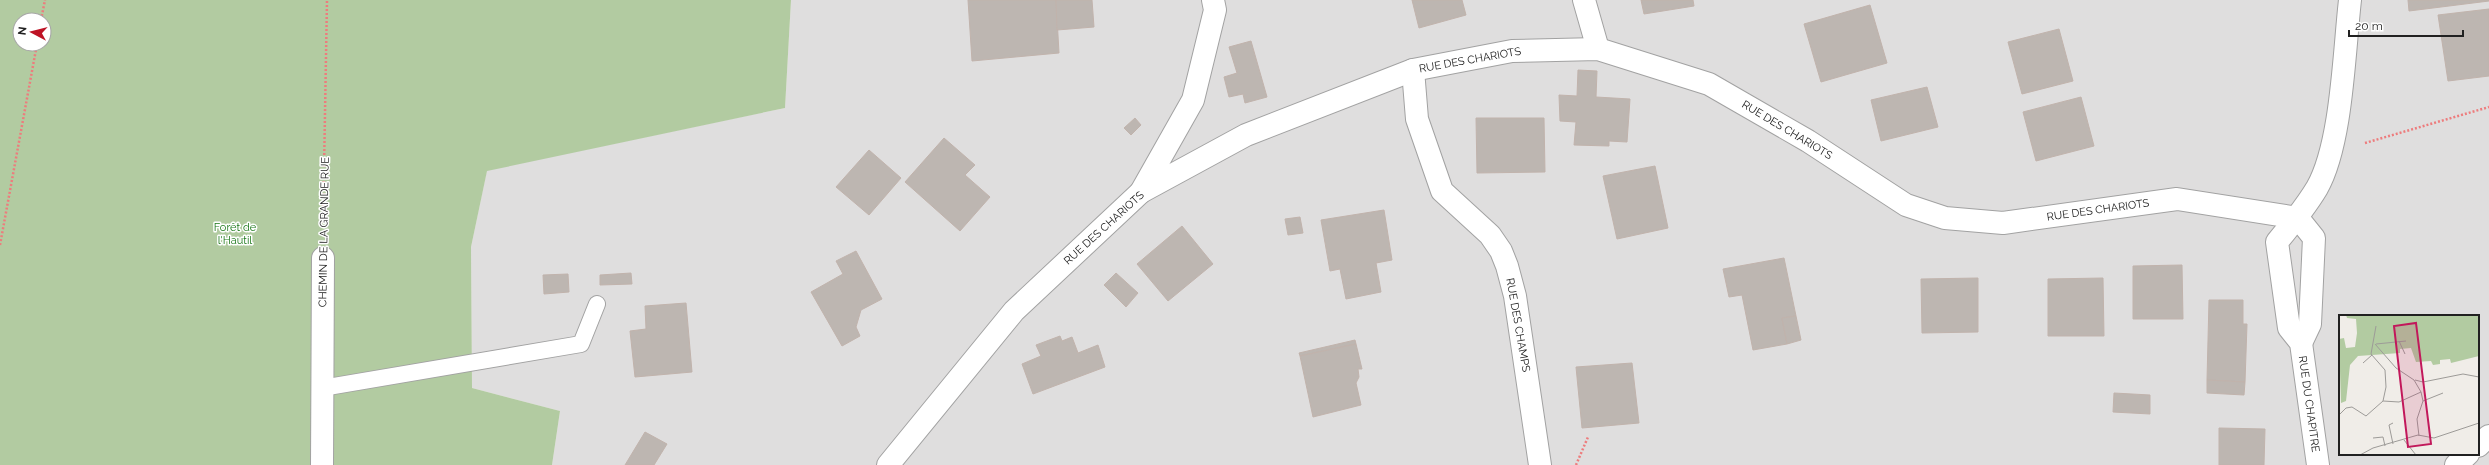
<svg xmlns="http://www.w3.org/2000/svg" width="2489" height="465" font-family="Raleway,sans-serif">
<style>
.residential{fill:#dfdede;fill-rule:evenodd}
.forest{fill:#b2cba1;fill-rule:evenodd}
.building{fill:#bdb6b1;stroke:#c1b3ac}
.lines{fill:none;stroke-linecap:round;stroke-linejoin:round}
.service-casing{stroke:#a2a2a2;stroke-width:18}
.minor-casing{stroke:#a2a2a2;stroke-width:24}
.path{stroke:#ed7c7d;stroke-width:2.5;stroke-dasharray:2 2;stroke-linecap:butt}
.service{stroke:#fff;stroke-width:16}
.minor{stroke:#fff;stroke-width:22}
.labels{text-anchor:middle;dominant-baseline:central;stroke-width:3;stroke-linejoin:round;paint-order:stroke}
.street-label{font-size:11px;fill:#212121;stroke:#fff}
.park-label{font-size:11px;fill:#197717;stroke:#fff}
.inset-road{fill:none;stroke:#9d9b98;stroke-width:1}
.view{fill:#c2185b;fill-opacity:0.15;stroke:#c2185b;stroke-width:2}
.inset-edge{fill:none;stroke:#212121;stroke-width:2}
</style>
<rect width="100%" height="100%" fill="#f0ede8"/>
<path class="residential" d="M791,0H2489V465H552L560,411L472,388L471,247L487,170L785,108ZM2340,316H2478V454H2340Z"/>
<path class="forest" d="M0,0H791L785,108L487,171L471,247L472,388L560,411L552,465H0ZM20,20H44V44H20Z"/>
<g class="building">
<polygon points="968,0 1056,0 1059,53 972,61"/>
<polygon points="1056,0 1092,0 1094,27 1057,30"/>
<polygon points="1412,0 1462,0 1466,15 1419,28"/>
<polygon points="1641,0 1693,0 1694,6 1644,14"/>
<polygon points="2408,0 2489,0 2489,1 2409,11"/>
<polygon points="1870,5 1887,63 1821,82 1804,24"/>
<polygon points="2489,9 2489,76 2448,81 2438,15"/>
<polygon points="2059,29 2073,81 2022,94 2008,42"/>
<polygon points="1251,41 1267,97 1245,103 1243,94 1229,97 1224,77 1237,73 1229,47"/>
<polygon points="1578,70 1597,71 1596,97 1630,99 1627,142 1609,141 1609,146 1574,145 1576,122 1560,121 1559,95 1577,96"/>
<polygon points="1927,87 1938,127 1881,141 1871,100"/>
<polygon points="2081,97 2094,146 2036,161 2023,112"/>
<polygon points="1135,118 1141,125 1131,135 1124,128"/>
<polygon points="1476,118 1544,118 1545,172 1477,173"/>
<polygon points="944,138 975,165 965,175 990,197 960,231 905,182"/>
<polygon points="869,150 901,178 869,215 836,187"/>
<polygon points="1655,166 1668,228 1617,239 1603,176"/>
<polygon points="1384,210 1392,260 1376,263 1381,292 1346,299 1340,269 1330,271 1321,220"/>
<polygon points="1300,217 1303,233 1288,235 1285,219"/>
<polygon points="1182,226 1213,264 1168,301 1137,264"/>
<polygon points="856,251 882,299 861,310 856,327 860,336 842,346 811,292 843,274 836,261"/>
<polygon points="1784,258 1796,316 1782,318 1787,344 1753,350 1742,295 1729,297 1723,269"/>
<polygon points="2182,265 2183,319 2133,319 2133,266"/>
<polygon points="631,273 632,284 600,285 600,275"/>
<polygon points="1116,273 1138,293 1126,307 1104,285"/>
<polygon points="568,274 569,292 544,294 543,275"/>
<polygon points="1978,278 1978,332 1922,333 1921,279"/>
<polygon points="2103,278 2104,336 2048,336 2048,279"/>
<polygon points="2209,300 2243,300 2243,324 2247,324 2245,382 2207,380"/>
<polygon points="686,303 692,372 635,377 630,331 646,329 645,306"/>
<polygon points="1796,316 1801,340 1787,344 1782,318"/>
<polygon points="1060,336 1062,341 1072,337 1078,353 1098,345 1105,367 1033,394 1022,364 1041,356 1036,345"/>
<polygon points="1355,340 1356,344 1300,356 1299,353"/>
<polygon points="1356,344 1362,369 1358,369 1359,377 1356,383 1361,405 1313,417 1300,356"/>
<polygon points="1632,363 1639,423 1582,428 1576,367"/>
<polygon points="2207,380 2245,382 2244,395 2207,393"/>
<polygon points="2114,393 2150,395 2150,414 2113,412"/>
<polygon points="2219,428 2265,429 2264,465 2219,465"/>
<polygon points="645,432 667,444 654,465 625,465"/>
</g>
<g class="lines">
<defs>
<polyline id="service" points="322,388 581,344 597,304"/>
<g id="minor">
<polyline points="1584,0 1598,49"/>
<polyline points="1413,70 1417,119 1442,191 1490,235 1501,251 1507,266 1515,296 1540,465"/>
<polyline points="1141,192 1193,100 1215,10 1213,0"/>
<polyline points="2298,218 2314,238 2310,324 2301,343"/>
<polyline points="2478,446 2489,436"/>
<polyline points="322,465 323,258"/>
<polyline points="888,465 1014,311 1141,192 1246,135 1413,70 1512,51 1598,49 1709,84 1808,141 1906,205 1945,218 2003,223 2177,199 2298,218"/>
<path d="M2318,465L2301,343L2289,328L2277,242C2291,225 2305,208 2317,188C2342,144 2344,52 2350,0"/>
<polyline points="2456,465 2468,454"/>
</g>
</defs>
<use href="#service" class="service-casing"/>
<use href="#minor" class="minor-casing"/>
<g class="path">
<polyline points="41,20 45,0"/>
<polyline points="2365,143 2489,107"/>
<polyline points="323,227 327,0"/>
<polyline points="0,245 37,44"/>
<polyline points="1576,465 1588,437"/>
</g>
<use href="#service" class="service"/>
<use href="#minor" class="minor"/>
</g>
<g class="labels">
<g class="street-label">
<text transform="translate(1470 60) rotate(-10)">RUE DES CHARIOTS</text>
<text transform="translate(1787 130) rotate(31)">RUE DES CHARIOTS</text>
<text transform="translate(2098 210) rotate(-8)">RUE DES CHARIOTS</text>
<text transform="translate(1104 228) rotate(-42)">RUE DES CHARIOTS</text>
<text transform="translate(324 232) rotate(-89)">CHEMIN DE LA GRANDE RUE</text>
<text transform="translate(1518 325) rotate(80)">RUE DES CHAMPS</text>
<text transform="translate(2309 404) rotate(82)">RUE DU CHAPITRE</text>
</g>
<g class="park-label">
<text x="235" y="227">Forêt de<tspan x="235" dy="13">l'Hautil</tspan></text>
</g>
</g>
<g transform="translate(2339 315)">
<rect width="140" height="140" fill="#f0ede8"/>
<path d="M7,0H140V41L112,48L111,44L101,45V49L94,50L92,46L77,47L72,33L61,34V38L19,41L11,50L7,86L2,88L0,24L5,23L7,33L16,32L18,18L17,4L8,3Z" fill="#b2cba1"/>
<path class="inset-road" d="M60,26L66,39M36,29L57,53L75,65L82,77L84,86L78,104L80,121M37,29L67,26M24,48L33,40M76,65L84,67L124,59L140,62M44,86L60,87L82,77M84,86L104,78M0,100L7,93L13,92L27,101L44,86L47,72L46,55L32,39L37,11M34,123L44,122L46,131M65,125L77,140M54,129L50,110L54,108M21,140L34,133L79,120L95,123L140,108"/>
<path class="view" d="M77,8L92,129L69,132L55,11Z"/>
<rect width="140" height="140" class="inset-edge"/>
</g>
<g transform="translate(32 32) rotate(277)"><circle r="19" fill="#ffffff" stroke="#a6a6a6"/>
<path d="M0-3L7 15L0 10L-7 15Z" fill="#be1325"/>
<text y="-6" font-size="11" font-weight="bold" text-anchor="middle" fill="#212121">N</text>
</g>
<path d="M2349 30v6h114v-6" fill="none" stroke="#212121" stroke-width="2"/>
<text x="2355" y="30" font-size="12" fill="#212121" stroke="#ffffff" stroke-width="3" paint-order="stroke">20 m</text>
</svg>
